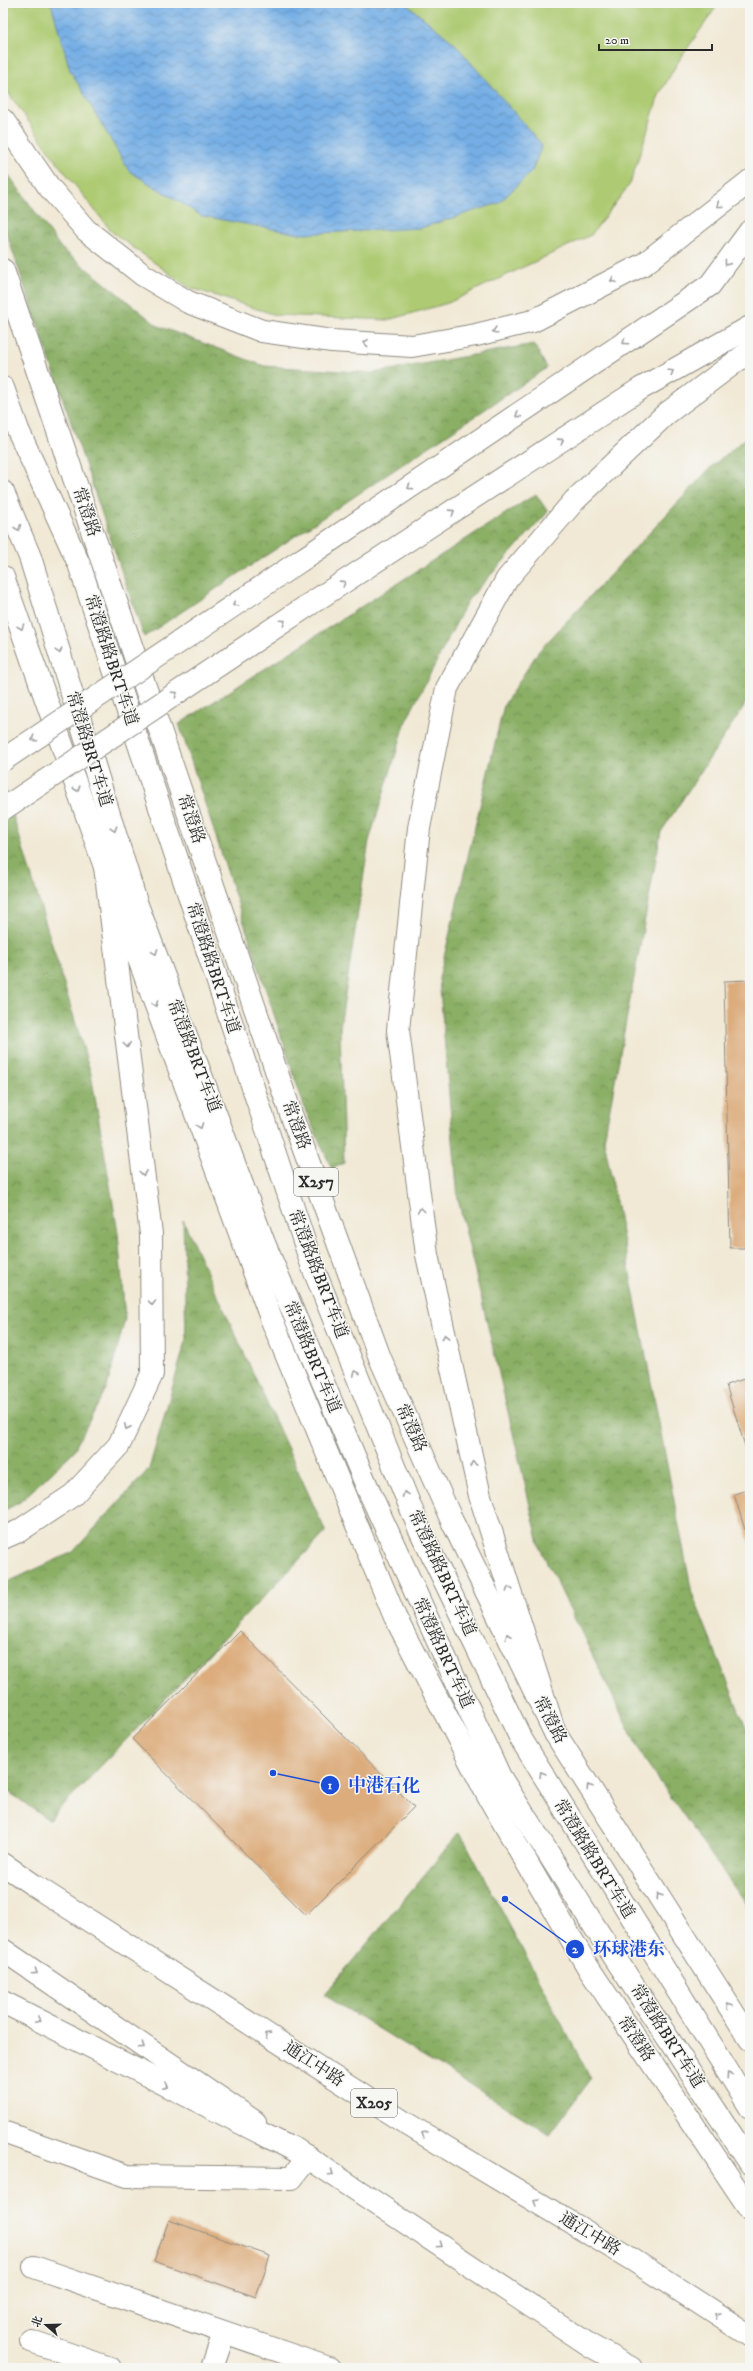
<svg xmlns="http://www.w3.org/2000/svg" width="753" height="2371" font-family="'IM FELL DW Pica','Noto Serif SC',serif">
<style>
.forest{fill:url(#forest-crowns);stroke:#5a6d48}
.park{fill:#aecb73;stroke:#6c7b4f}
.water{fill:url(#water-waves);stroke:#506c88}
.building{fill:#dcac7c}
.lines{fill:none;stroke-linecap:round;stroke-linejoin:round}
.minor-casing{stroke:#8e8a80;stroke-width:24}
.major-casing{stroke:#8e8a80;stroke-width:24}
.highway-casing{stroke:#8e8a80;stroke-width:24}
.minor{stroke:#fff;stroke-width:22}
.major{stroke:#fff;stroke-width:22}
.highway{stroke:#fff;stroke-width:22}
.highway-bridge-casing{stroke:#8e8a80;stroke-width:24;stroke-linecap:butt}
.highway-bridge{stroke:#fff;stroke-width:22}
.oneway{stroke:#a0a0a0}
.labels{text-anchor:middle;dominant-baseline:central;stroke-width:3;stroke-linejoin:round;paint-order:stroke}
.shield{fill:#f6f6f2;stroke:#686867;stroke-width:1}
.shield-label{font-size:16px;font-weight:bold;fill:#2b2b2b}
.street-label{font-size:17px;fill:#2b2b2b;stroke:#f6f6f2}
.leader{fill:none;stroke:#1d4ed8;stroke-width:1.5}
.callout-dot{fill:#1d4ed8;stroke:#f6f6f2;stroke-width:1.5}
.mark-label{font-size:12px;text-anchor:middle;font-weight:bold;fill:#fff}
.callout-label{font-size:18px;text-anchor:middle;font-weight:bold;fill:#1d4ed8;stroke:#f6f6f2;stroke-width:3;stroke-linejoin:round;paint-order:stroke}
</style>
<defs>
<pattern id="forest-crowns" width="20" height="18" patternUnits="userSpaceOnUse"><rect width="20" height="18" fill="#8aaf65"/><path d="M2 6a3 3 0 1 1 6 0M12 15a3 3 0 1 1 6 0" fill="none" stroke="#718f53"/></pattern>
<pattern id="water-waves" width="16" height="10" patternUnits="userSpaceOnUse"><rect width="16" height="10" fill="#74aee5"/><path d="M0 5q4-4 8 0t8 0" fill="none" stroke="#5f8eba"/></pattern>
</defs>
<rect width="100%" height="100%" fill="#f6f6f2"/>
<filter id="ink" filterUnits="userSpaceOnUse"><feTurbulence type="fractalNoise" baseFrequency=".025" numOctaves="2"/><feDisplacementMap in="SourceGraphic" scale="8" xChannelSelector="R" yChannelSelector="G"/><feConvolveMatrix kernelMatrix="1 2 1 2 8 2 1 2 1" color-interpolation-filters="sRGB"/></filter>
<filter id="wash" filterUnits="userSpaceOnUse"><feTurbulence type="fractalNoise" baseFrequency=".012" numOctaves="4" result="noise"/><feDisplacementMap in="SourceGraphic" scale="16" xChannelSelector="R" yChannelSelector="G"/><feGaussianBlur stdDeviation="0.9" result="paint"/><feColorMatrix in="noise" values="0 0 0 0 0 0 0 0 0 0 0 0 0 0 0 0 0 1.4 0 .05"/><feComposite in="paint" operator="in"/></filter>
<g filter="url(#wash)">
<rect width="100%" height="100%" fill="#f1e9d5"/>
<g class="forest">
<polygon points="3,167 61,248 158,326 264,366 373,373 534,344 547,368 144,637 3,223"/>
<polygon points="750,435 750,697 661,832 604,1140 692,1593 750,1738 750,1910 642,1756 540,1548 458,1199 439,978 504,705 538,652 713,465"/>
<polygon points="536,494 548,512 468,600 406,721 369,841 340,1027 344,1163 332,1169 306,1112 179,724"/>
<polygon points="3,782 91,1074 118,1233 125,1319 107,1387 73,1452 20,1502 3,1511"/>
<polygon points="183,1220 326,1532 49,1820 3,1788 3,1584 73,1552 149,1469 186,1340"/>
<polygon points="460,1832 591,2079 550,2134 324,1995"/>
</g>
<polygon class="park" points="3,3 719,3 678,62 659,95 630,184 591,235 448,303 388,320 276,315 188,287 112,232 56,161 3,85"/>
<polygon class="water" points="51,3 405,3 454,43 542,145 532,171 499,203 421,228 300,234 202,216 129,171 70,70"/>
<g id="blocks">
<g class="building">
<polygon points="750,980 750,1248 730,1248 724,981"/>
<polygon points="750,1377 750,1462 726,1385"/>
<polygon points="750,1489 750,1546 734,1494"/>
<polygon points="240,1631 414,1807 306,1915 132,1739"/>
<polygon points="169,2220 270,2256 256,2297 154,2261"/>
</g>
</g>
</g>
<g filter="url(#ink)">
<use href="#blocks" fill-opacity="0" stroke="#8e8a80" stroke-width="1"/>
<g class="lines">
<defs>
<g id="minor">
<polyline points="3,388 18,430 79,564 312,1265 419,1528 521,1739 750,2107"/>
<polyline points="3,492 30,557 136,902 264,1243 369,1491 500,1777 598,1932 750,2163"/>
<polyline points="3,2132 127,2176 292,2178 308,2157"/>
<polyline points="34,2267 329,2368"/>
<polyline points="31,2341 110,2368"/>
<polyline points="212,2368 224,2333"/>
</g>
<g id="major">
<polyline points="3,270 291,1114 380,1358 452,1521 555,1733 750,2039"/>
<polyline points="3,577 105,867 271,1318 395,1617 488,1796 589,1969 750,2209"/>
<polyline points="3,1864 35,1886 407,2124 633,2260 750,2336"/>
<polyline points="3,1950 255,2122"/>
<polyline points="292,2147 591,2346 631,2368"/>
</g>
<g id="highway">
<polyline points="3,120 49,187 86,230 143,275 188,302 262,331 332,341 412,346 476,335 533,321 644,264 750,181"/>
<polyline points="303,559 710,285 750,231"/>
<polyline points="310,604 640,389 750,327"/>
<polyline points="3,1538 19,1531 73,1495 119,1445 152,1374 151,1234 105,867"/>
<polyline points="555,1733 480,1496 427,1255 398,1030 419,828 447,688 507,579 575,500 666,414 750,351"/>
<polyline points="3,2002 308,2157"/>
</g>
</defs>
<use href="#minor" class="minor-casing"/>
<use href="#major" class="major-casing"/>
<use href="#highway" class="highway-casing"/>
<use href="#minor" class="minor"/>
<use href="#major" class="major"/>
<use href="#highway" class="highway"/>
<defs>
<g id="highway-bridge">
<polyline points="3,760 303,559"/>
<polyline points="3,809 310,604"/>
</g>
</defs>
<use href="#highway-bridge" class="highway-bridge-casing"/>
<use href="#highway-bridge" class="highway-bridge"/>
</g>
<defs><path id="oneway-chevron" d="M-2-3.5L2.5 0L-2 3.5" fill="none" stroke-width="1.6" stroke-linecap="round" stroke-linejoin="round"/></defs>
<g class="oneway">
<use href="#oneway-chevron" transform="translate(719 205) rotate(142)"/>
<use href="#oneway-chevron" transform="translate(727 263) rotate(126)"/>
<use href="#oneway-chevron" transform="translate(613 280) rotate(153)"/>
<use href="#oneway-chevron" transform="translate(495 331) rotate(165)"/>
<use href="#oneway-chevron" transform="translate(625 342) rotate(146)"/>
<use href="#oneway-chevron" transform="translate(366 343) rotate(-177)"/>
<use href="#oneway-chevron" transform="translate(671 372) rotate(-30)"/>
<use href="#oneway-chevron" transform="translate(518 415) rotate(146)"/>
<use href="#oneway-chevron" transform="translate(561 441) rotate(-33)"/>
<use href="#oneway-chevron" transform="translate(410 487) rotate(146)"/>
<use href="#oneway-chevron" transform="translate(452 512) rotate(-33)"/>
<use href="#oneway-chevron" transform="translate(18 528) rotate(68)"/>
<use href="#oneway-chevron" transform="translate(343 583) rotate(-33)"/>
<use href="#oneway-chevron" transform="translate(235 604) rotate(146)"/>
<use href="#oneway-chevron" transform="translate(283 622) rotate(-34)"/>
<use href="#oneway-chevron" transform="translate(21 627) rotate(71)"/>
<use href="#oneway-chevron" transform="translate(59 651) rotate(73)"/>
<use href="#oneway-chevron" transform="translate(175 694) rotate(-34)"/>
<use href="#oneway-chevron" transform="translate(34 739) rotate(146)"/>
<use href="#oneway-chevron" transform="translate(77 789) rotate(71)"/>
<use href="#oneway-chevron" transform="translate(114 829) rotate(73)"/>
<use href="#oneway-chevron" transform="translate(155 952) rotate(69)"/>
<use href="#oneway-chevron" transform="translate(155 1004) rotate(70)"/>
<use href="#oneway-chevron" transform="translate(127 1045) rotate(83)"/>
<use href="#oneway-chevron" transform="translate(200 1126) rotate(70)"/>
<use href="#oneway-chevron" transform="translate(143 1173) rotate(83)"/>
<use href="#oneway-chevron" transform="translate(421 1210) rotate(-97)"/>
<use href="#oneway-chevron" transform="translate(152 1303) rotate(90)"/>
<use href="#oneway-chevron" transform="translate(445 1337) rotate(-102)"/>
<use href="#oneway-chevron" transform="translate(356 1373) rotate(-112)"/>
<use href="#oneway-chevron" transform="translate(127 1427) rotate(115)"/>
<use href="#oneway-chevron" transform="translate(473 1464) rotate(-102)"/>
<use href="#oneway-chevron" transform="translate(405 1494) rotate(-112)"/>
<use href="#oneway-chevron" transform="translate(509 1589) rotate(-107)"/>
<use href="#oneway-chevron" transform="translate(508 1636) rotate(-116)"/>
<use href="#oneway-chevron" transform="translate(542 1774) rotate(-121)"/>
<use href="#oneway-chevron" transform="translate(589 1787) rotate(-123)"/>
<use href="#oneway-chevron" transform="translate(659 1896) rotate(-123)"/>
<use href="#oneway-chevron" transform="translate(35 1972) rotate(34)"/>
<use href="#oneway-chevron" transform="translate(729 2006) rotate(-122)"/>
<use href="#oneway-chevron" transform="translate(38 2020) rotate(27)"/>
<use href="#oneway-chevron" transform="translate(267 2035) rotate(-147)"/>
<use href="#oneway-chevron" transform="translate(142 2046) rotate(34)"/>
<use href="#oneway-chevron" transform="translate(729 2075) rotate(-123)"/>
<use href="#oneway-chevron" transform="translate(166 2086) rotate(27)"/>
<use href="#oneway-chevron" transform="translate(424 2134) rotate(-149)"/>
<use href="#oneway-chevron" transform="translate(331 2173) rotate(34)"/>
<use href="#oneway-chevron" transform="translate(536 2202) rotate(-149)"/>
<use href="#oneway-chevron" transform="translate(440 2245) rotate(34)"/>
<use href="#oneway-chevron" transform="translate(717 2315) rotate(-147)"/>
</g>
</g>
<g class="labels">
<g class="shield">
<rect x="294" y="1168" width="44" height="28" rx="3"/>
<rect x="351" y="2089" width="46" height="28" rx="3"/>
</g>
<g class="shield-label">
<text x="316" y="1182">X257</text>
<text x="374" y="2103">X205</text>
</g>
<g class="street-label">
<text transform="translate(86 512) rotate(71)">常澄路</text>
<text transform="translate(111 660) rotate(72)">常澄路路BRT车道</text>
<text transform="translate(89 749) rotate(73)">常澄路BRT车道</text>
<text transform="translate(191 819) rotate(71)">常澄路</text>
<text transform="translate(213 968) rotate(72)">常澄路路BRT车道</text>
<text transform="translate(194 1056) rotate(69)">常澄路BRT车道</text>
<text transform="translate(296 1125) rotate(70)">常澄路</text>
<text transform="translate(318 1274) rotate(69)">常澄路路BRT车道</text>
<text transform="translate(312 1357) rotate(67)">常澄路BRT车道</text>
<text transform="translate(411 1428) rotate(66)">常澄路</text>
<text transform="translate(442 1573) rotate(65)">常澄路路BRT车道</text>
<text transform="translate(443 1653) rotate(65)">常澄路BRT车道</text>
<text transform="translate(550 1720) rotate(62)">常澄路</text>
<text transform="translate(594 1859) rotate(58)">常澄路路BRT车道</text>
<text transform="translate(667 2036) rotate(57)">常澄路BRT车道</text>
<text transform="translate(636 2039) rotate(56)">常澄路</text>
<text transform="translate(314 2064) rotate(33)">通江中路</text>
<text transform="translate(590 2234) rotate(31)">通江中路</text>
</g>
</g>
<path class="leader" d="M273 1773L330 1785M505 1899L575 1949"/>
<g class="callout-dot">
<circle cx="273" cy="1773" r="4"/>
<circle cx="505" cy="1899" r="4"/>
<circle cx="330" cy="1785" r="10"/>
<circle cx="575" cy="1949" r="10"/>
</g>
<g class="mark-label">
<text x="330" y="1789">1</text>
<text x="575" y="1953">2</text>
</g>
<g class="callout-label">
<text x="384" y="1791">中港石化</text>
<text x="629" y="1955">环球港东</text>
</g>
<rect width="753" height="2371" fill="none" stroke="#f6f6f2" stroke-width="16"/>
<g transform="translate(46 2325) rotate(290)" stroke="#f6f6f2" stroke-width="3" paint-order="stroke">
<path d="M0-3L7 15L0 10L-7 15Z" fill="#2b2b2b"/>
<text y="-6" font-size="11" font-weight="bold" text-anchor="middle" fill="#2b2b2b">北</text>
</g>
<path d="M599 44v6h113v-6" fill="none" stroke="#2b2b2b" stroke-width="2"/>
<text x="605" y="44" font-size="12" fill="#2b2b2b" stroke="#f6f6f2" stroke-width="3" paint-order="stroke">20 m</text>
</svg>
